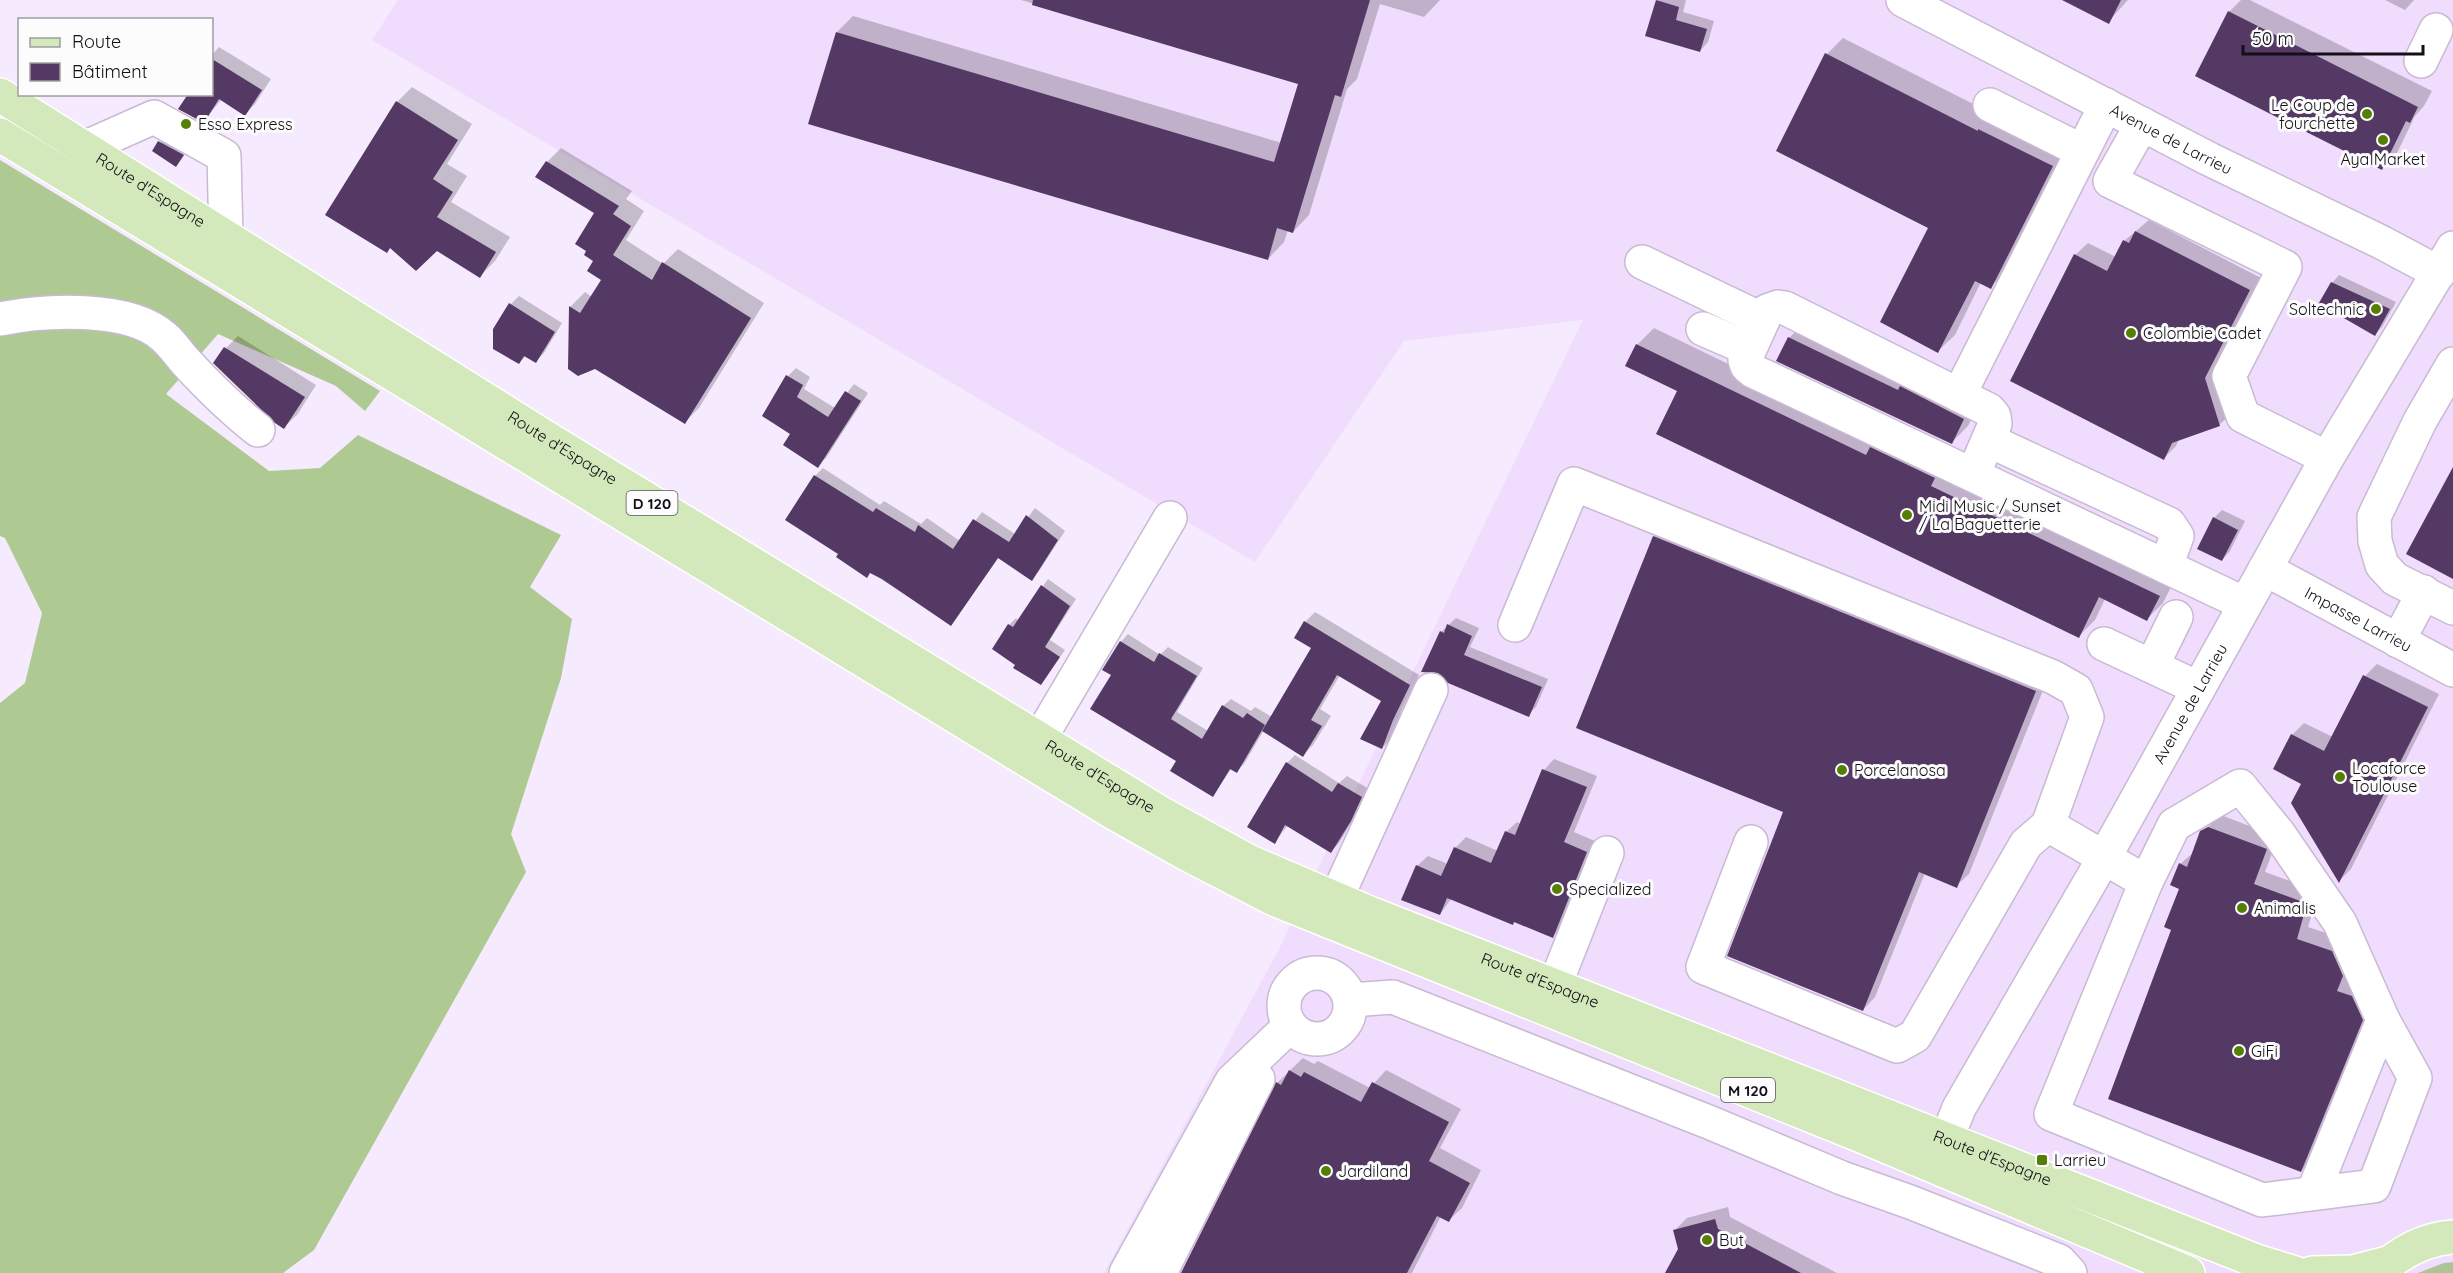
<svg xmlns="http://www.w3.org/2000/svg" width="2453" height="1273" font-family="Quicksand,sans-serif">
<style>
.built{fill:#f0ddfd}
.green{fill:#adc497}
.forest{fill:#afc993}
.shadow{fill:#0003}
.building{fill:#543965}
.lines{fill:none;stroke-linecap:round;stroke-linejoin:round}
.minor-casing{stroke:#c8bad2;stroke-width:36}
.major-casing{stroke:#fff;stroke-width:36}
.minor{stroke:#fff;stroke-width:33}
.major{stroke:#d3e9bb;stroke-width:33}
.poi-dot{fill:#547f04;stroke:#fcfcfc;stroke-width:2}
.labels{text-anchor:middle;dominant-baseline:central;stroke-width:6;stroke-linejoin:round;paint-order:stroke}
.shield{fill:#fcfcfc;stroke:#59555c;stroke-width:1.5}
.shield-label{font-size:15px;font-weight:bold;fill:#130e17}
.poi-label{font-size:16px;fill:#130e17;stroke:#fcfcfc;text-anchor:start}
.street-label{font-size:16px;fill:#130e17;stroke:#fcfcfc}
</style>
<rect width="100%" height="100%" fill="#f6eafe"/>
<polygon class="built" points="398,0 2453,0 2453,1273 1104,1273 1278,951 1583,320 1404,341 1255,562 372,40"/>
<polygon class="green" points="2453,1262 2453,1273 2418,1273 2444,1263"/>
<polygon class="forest" points="0,160 380,391 365,411 336,386 218,334 166,394 269,471 320,468 358,435 561,535 530,587 572,619 561,678 511,834 526,872 314,1250 283,1273 0,1273 0,703 25,683 42,613 5,538 0,536"/>
<g class="shadow">
<polygon points="1021,0 1440,0 1424,17 1380,4 1357,79 1347,89 1309,215 1293,232 1288,230 1284,242 1268,259 837,32 853,16 1282,143 1300,83"/>
<polygon points="1658,0 1686,0 1683,12 1714,21 1708,42 1700,51"/>
<polygon points="2065,0 2128,0 2108,22"/>
<polygon points="2241,0 2250,0 2432,91 2424,106 2415,116 2397,153 2382,168 2229,12"/>
<polygon points="2385,0 2414,0 2405,10"/>
<polygon points="1843,38 1995,115 2069,149 2007,271 1990,287 1981,282 1955,335 1938,351 1930,227 1827,54"/>
<polygon points="219,47 271,79 255,104 245,114 222,99 203,121 212,94 212,55"/>
<polygon points="412,87 472,124 447,164 467,176 451,202 510,237 495,261 480,276 436,249 391,247 387,252 397,102"/>
<polygon points="168,134 190,147 176,165 154,151"/>
<polygon points="561,148 632,191 626,199 644,211 626,240 663,264 678,249 764,303 699,408 685,422 596,367 569,369 571,306 585,292 592,297 603,279 595,260 596,212 547,162"/>
<polygon points="2149,220 2261,278 2232,413 2219,425 2179,439 2176,446 2164,458 2075,255 2088,243 2116,257 2124,241"/>
<polygon points="2339,275 2396,302 2382,327 2375,334 2336,312 2333,316 2332,283"/>
<polygon points="519,296 562,323 544,353 536,361 526,356 519,363 511,304"/>
<polygon points="1805,322 1980,402 1968,426 1951,443 1789,338"/>
<polygon points="1654,328 1881,438 2175,579 2163,603 2147,619 2105,599 2095,620 2078,637 1679,390 1637,345"/>
<polygon points="238,336 316,385 297,415 284,427 226,348"/>
<polygon points="796,368 810,377 804,389 835,408 854,384 868,393 826,458 818,466 792,433 788,376"/>
<polygon points="823,468 880,505 884,501 921,524 927,518 960,541 982,512 1015,534 1035,508 1065,531 1039,571 1032,579 999,557 951,624 840,553 815,476"/>
<polygon points="2222,510 2245,521 2230,551 2222,560 2214,518"/>
<polygon points="1667,525 2048,678 1969,874 1956,886 1925,873 1875,997 1863,1010 1785,811 1654,537"/>
<polygon points="1048,579 1076,599 1050,640 1065,650 1041,683 1009,625 1016,618 1019,621"/>
<polygon points="1315,612 1419,675 1402,709 1392,738 1382,748 1383,700 1340,675 1320,709 1331,716 1313,745 1303,755 1264,730 1244,764 1236,771 1232,768 1213,795 1178,761 1114,675 1121,642 1128,634 1160,655 1168,647 1203,668 1177,712 1208,731 1223,706 1231,699 1251,711 1255,707 1272,717 1313,648 1296,638 1305,622"/>
<polygon points="1456,618 1479,628 1470,647 1548,679 1536,707 1528,715 1449,682 1441,632"/>
<polygon points="2377,664 2439,694 2351,869 2339,881 2303,784 2292,735 2304,723 2333,737 2365,676"/>
<polygon points="1295,755 1339,783 1347,776 1369,789 1358,811 1339,843 1331,851 1288,825 1275,842 1287,763"/>
<polygon points="1554,759 1597,776 1574,832 1597,842 1564,925 1553,936 1452,898 1440,914 1417,866 1428,856 1448,864 1455,848 1466,837 1498,851 1506,832 1517,822 1521,824 1544,770"/>
<polygon points="2221,815 2278,837 2265,872 2315,890 2318,894 2308,927 2344,939 2374,1007 2313,1158 2301,1171 2173,929 2181,888 2180,864 2194,852 2202,832"/>
<polygon points="1303,1058 1314,1064 1318,1061 1370,1088 1386,1070 1461,1109 1440,1148 1481,1170 1462,1208 1449,1220 1441,1216 1412,1273 1183,1273 1277,1083"/>
<polygon points="1728,1207 1730,1217 1837,1273 1667,1273 1679,1249 1674,1231 1687,1218"/>
</g>
<g class="building">
<polygon points="1033,0 1370,0 1341,97 1335,95 1293,233 1277,228 1268,260 808,124 836,32 1274,162 1298,84 1032,5"/>
<polygon points="1656,0 1679,7 1676,20 1707,29 1700,52 1645,36"/>
<polygon points="2062,0 2121,0 2109,24"/>
<polygon points="2228,11 2418,107 2410,123 2406,121 2382,170 2195,76"/>
<polygon points="1825,53 1978,131 1978,129 2053,166 1991,289 1975,281 1938,353 1880,322 1928,228 1776,151"/>
<polygon points="212,59 262,90 245,116 219,99 204,123 178,109 188,94 212,94"/>
<polygon points="396,101 458,140 433,179 453,192 437,217 496,252 480,278 437,251 416,271 390,248 387,253 325,215"/>
<polygon points="158,141 184,155 176,167 152,151"/>
<polygon points="546,161 619,206 613,214 631,226 613,255 652,280 662,262 751,318 685,424 595,369 578,376 568,369 569,306 580,313 601,280 587,271 593,261 584,255 586,251 575,244 594,213 535,177"/>
<polygon points="2135,231 2250,290 2205,378 2220,426 2172,443 2164,460 2010,381 2074,254 2107,271 2123,240 2129,243"/>
<polygon points="2331,282 2390,309 2375,336 2335,313 2333,317 2316,308"/>
<polygon points="509,303 555,332 536,363 524,356 519,364 493,349 493,329"/>
<polygon points="1788,337 1898,390 1900,386 1964,419 1952,444 1776,361"/>
<polygon points="1636,344 1866,455 1870,447 1935,478 1931,486 2160,596 2147,621 2099,597 2079,638 1656,434 1677,391 1625,366"/>
<polygon points="224,347 305,397 284,429 275,423 213,363"/>
<polygon points="786,375 803,385 797,397 828,417 845,391 861,401 818,468 783,445 790,434 762,416"/>
<polygon points="2453,467 2453,579 2406,554"/>
<polygon points="814,475 873,512 876,508 915,532 918,525 953,549 973,519 1009,542 1026,515 1058,540 1032,581 998,558 951,626 882,579 870,573 867,578 836,557 838,554 785,520"/>
<polygon points="2213,517 2238,530 2222,561 2197,549"/>
<polygon points="1653,536 2036,691 1957,888 1919,872 1863,1011 1727,956 1783,812 1576,728"/>
<polygon points="1041,585 1070,606 1045,647 1060,657 1041,685 1013,668 1015,665 992,649 1008,624 1013,627"/>
<polygon points="1304,621 1410,685 1393,720 1382,749 1360,739 1381,701 1337,675 1311,720 1322,726 1303,757 1262,731 1311,648 1294,638"/>
<polygon points="1447,624 1472,636 1464,655 1542,687 1529,717 1448,683 1438,673 1421,672 1440,631 1444,633"/>
<polygon points="1120,641 1154,662 1159,653 1197,676 1171,719 1202,739 1222,705 1243,718 1247,713 1265,725 1237,773 1230,769 1213,797 1170,771 1176,761 1090,709 1111,675 1102,670"/>
<polygon points="2363,675 2428,707 2339,883 2291,803 2301,784 2273,769 2291,734 2324,751"/>
<polygon points="1286,762 1332,792 1338,783 1362,797 1351,821 1331,853 1285,825 1275,844 1247,827"/>
<polygon points="1542,769 1587,787 1564,842 1587,852 1553,938 1514,922 1513,925 1447,898 1440,915 1401,900 1416,865 1441,876 1454,847 1491,863 1505,831 1515,835"/>
<polygon points="2208,827 2267,849 2254,884 2303,902 2306,907 2297,939 2332,951 2343,976 2337,991 2352,996 2363,1020 2301,1172 2108,1099 2171,930 2164,927 2179,889 2170,885 2179,863 2187,867 2200,831"/>
<polygon points="1289,1070 1301,1077 1304,1072 1361,1102 1372,1082 1449,1122 1429,1161 1470,1183 1449,1222 1437,1216 1407,1273 1181,1273 1276,1082 1281,1085"/>
<polygon points="1715,1219 1718,1229 1801,1273 1665,1273 1678,1249 1673,1230"/>
</g>
<g class="lines">
<defs>
<g id="minor">
<path id="s1" d="M1903,0L2209,159L2381,242L2439,273"/>
<polyline points="2421,61 2436,30"/>
<polyline points="1990,105 2082,151"/>
<polyline points="2142,124 2110,181 2285,267 2229,376 2243,416 2327,458"/>
<polyline points="84,148 154,117 224,156 226,237"/>
<polyline points="1642,262 1763,320"/>
<path d="M0,319C43,310 129,305 164,337C172,344 178,353 185,361C208,386 231,409 258,430"/>
<polyline points="1703,329 1749,349"/>
<polyline points="2453,364 2420,421 2374,517 2375,541 2382,565 2395,579 2453,608"/>
<polyline points="1959,395 2106,105"/>
<polyline points="1990,441 2169,524 2177,536 2166,566"/>
<polyline points="1973,475 1995,424 1994,416 1989,410 1785,308 1778,307 1767,311 1745,360 1747,366 1753,371 2245,604"/>
<path id="s2" d="M2265,569L2453,670"/>
<polyline points="1515,625 1574,484 2053,677 2076,690 2087,717 2048,825 2026,844 1915,1036 1897,1046 1703,967 1751,842"/>
<polyline points="2398,641 2424,592"/>
<polyline points="2104,644 2198,688"/>
<polyline points="2152,666 2176,617"/>
<polyline points="1027,760 1170,518"/>
<polygon points="2240,786 2279,834 2340,923 2383,1020 2415,1078 2374,1186 2262,1200 2051,1114 2146,882 2174,825"/>
<polyline points="2048,825 2146,882"/>
<polyline points="1336,899 1431,690"/>
<circle cx="1317" cy="1006" r="33"/>
<polyline points="1555,985 1607,853"/>
<polyline points="1350,1000 1393,997 1711,1123 1842,1178 1910,1202 2059,1261 2070,1273"/>
<path id="s3" d="M1947,1138L1959,1108L2104,858L2327,458L2453,248"/>
<polyline points="2313,1193 2383,1020"/>
<polyline points="1126,1273 1232,1081 1290,1026"/>
<polyline points="1160,1273 1258,1079"/>
</g>
<g id="major">
<path id="s4" d="M0,95L553,442L1164,815L1250,862L1367,912L2259,1262L2295,1273"/>
<polyline points="0,135 1114,813 1183,852 1276,900 1859,1135 2188,1273"/>
<polyline points="2312,1273 2353,1272 2388,1263"/>
<path d="M2378,1273C2399,1253 2424,1239 2453,1237"/>
</g>
</defs>
<use href="#minor" class="minor-casing"/>
<use href="#major" class="major-casing"/>
<use href="#minor" class="minor"/>
<use href="#major" class="major"/>
</g>
<g class="poi-dot">
<circle cx="2367" cy="114" r="6"/>
<circle cx="186" cy="124" r="6"/>
<circle cx="2383" cy="140" r="6"/>
<circle cx="2376" cy="309" r="6"/>
<circle cx="2131" cy="333" r="6"/>
<circle cx="1907" cy="515" r="6"/>
<circle cx="1842" cy="770" r="6"/>
<circle cx="2340" cy="777" r="6"/>
<circle cx="1557" cy="889" r="6"/>
<circle cx="2242" cy="908" r="6"/>
<circle cx="2239" cy="1051" r="6"/>
<rect x="2036" y="1154" width="12" height="12" rx="3"/>
<circle cx="1326" cy="1171" r="6"/>
<circle cx="1707" cy="1240" r="6"/>
</g>
<g class="labels">
<g class="shield">
<rect x="626.5" y="491" width="51" height="24" rx="4.5"/>
<rect x="1721" y="1078" width="54" height="24" rx="4.5"/>
</g>
<g class="shield-label">
<text x="652" y="503">D 120</text>
<text x="1748" y="1090">M 120</text>
</g>
<g class="poi-label">
<text x="2355" y="105" text-anchor="end">Le Coup de<tspan x="2355" dy="18">fourchette</tspan></text>
<text x="198" y="124">Esso Express</text>
<text x="2383" y="159" text-anchor="middle">Aya Market</text>
<text x="2364" y="309" text-anchor="end">Soltechnic</text>
<text x="2143" y="333">Colombie Cadet</text>
<text x="1919" y="506">Midi Music / Sunset<tspan x="1919" dy="18">/ La Baguetterie</tspan></text>
<text x="2352" y="768">Locaforce<tspan x="2352" dy="18">Toulouse</tspan></text>
<text x="1854" y="770">Porcelanosa</text>
<text x="1569" y="889">Specialized</text>
<text x="2254" y="908">Animalis</text>
<text x="2251" y="1051">GiFi</text>
<text x="2054" y="1160">Larrieu</text>
<text x="1338" y="1171">Jardiland</text>
<text x="1719" y="1240">But</text>
</g>
<g class="street-label">
<text stroke="none"><textPath href="#s1" startOffset="302">Avenue de Larrieu</textPath></text>
<text stroke="none"><textPath href="#s4" startOffset="178">Route d'Espagne</textPath></text>
<text stroke="none"><textPath href="#s4" startOffset="664">Route d'Espagne</textPath></text>
<text stroke="none"><textPath href="#s2" startOffset="106">Impasse Larrieu</textPath></text>
<text stroke="none"><textPath href="#s3" startOffset="498">Avenue de Larrieu</textPath></text>
<text stroke="none"><textPath href="#s4" startOffset="1294">Route d'Espagne</textPath></text>
<text stroke="none"><textPath href="#s4" startOffset="1780">Route d'Espagne</textPath></text>
<text stroke="none"><textPath href="#s4" startOffset="2266">Route d'Espagne</textPath></text>
</g>
</g>
<rect x="18" y="18" width="195" height="78" fill="#fcfcfc" stroke="#9f9da0" stroke-width="1.5"/>
<rect x="30" y="38" width="30" height="9" fill="#d3e9bb" stroke="#9f9da0" stroke-width="1.5"/>
<text x="72" y="48" font-size="18" fill="#130e17">Route</text>
<rect x="30" y="63" width="30" height="18" fill="#543965" stroke="#9f9da0" stroke-width="1.5"/>
<text x="72" y="78" font-size="18" fill="#130e17">Bâtiment</text>
<path d="M2243 45v9h180v-9" fill="none" stroke="#130e17" stroke-width="3"/>
<text x="2252" y="45" font-size="18" fill="#130e17" stroke="#fcfcfc" stroke-width="4.5" paint-order="stroke">50 m</text>
</svg>
